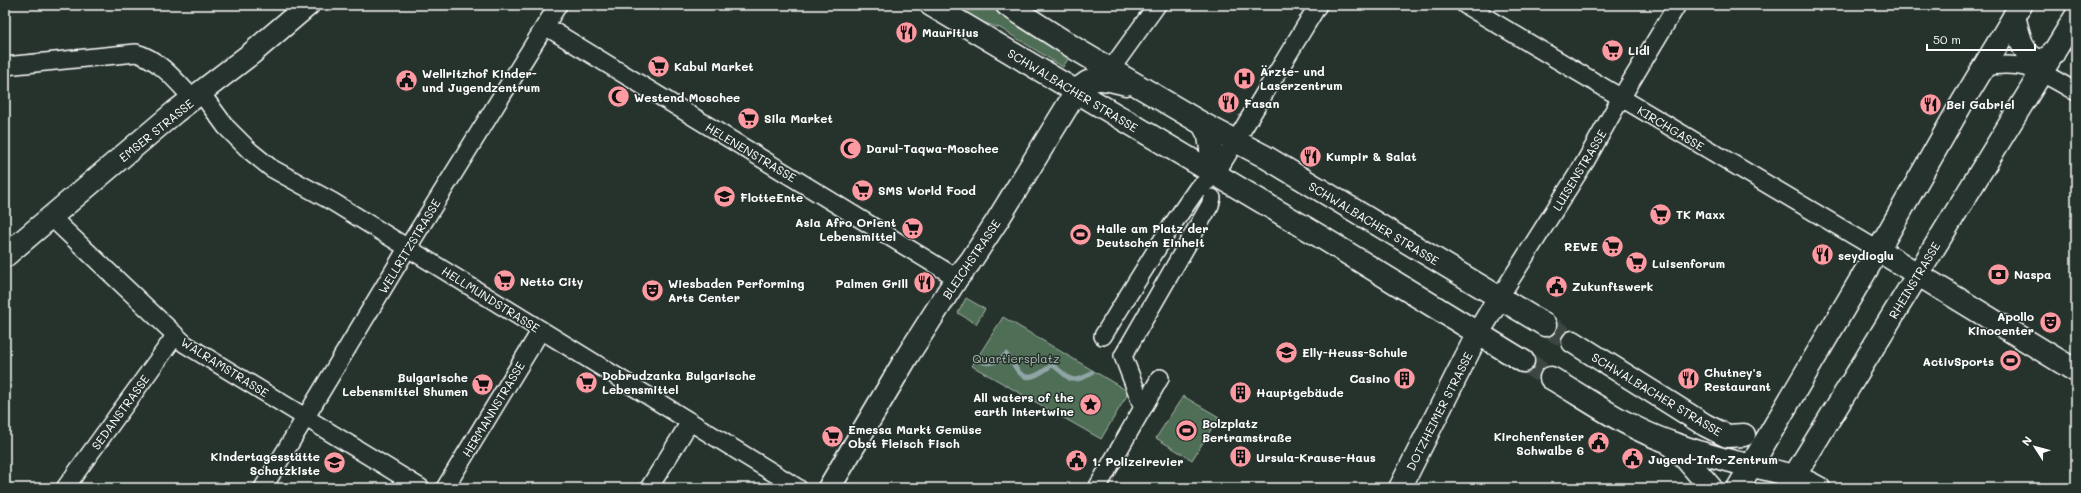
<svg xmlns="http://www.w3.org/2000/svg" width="2081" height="493" font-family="Mali,sans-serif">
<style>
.green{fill:#506e57;stroke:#a8b6ab}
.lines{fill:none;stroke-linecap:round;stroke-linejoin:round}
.stream{stroke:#8fa5a6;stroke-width:4.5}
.secondary-tunnel{stroke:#3c4742;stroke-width:22;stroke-dasharray:22 11;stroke-linecap:butt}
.street-casing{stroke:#fff;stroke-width:20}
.secondary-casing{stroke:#fff;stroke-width:25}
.street{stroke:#26332d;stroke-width:17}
.secondary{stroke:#26332d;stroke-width:22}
.labels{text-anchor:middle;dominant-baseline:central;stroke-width:3;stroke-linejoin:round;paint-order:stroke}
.poi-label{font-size:12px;font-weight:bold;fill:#fff;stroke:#26332d;text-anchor:start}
.street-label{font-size:12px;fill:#fff;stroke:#26332d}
.park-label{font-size:12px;fill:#b0beb3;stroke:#26332d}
</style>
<rect width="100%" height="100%" fill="#26332d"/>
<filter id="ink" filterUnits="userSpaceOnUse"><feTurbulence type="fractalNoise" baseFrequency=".025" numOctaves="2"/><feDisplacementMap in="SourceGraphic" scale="8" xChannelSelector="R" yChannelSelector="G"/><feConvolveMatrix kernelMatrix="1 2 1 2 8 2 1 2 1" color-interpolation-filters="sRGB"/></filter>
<g filter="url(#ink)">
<g class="green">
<polygon points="946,5 993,5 1072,53 1063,67 1000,28 964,16"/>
<polygon points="966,298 985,309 976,324 958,313"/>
<polygon points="1003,317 1129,392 1101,439 972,366"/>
<polygon points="1183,396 1219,417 1192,460 1156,438"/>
</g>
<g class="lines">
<path class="stream" d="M976,360C988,365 997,364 1006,354C1012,360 1014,367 1019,372C1029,384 1043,371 1052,365C1064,371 1067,384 1082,378C1086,377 1089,375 1092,372"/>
<g class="secondary-tunnel">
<polyline points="1545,325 1573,342"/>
<polyline points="1523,361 1551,378"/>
</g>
<defs>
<g id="street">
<polyline points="1465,5 1878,250"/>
<polyline points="545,26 957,278"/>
<path d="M5,66L136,53C159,59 177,82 193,99"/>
<path d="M1984,67C2025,60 2042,72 2076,92"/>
<polyline points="1111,69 1157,5"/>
<polyline points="201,93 226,127 250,151 271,168 333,202 798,488"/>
<polyline points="51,217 185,344 421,488"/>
<polyline points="1499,298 1585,162 1621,98 1677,5"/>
<polyline points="1103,336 1168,231 1197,189 1215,175 1318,5"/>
<polyline points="1143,408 1123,356 1210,205 1212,198"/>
<polyline points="65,488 175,336"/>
<polyline points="263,488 408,247 558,5"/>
<polyline points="445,488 541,330"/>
<polyline points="649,488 690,422"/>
<polyline points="1097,488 1160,378"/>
</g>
<g id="secondary">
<polyline points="931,5 1321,237 1523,361"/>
<polyline points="1007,5 1079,51 1203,124 1264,156 1545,325"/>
<path d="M2014,16C2019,33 2021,58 2042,61L2053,54"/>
<polyline points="1203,124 1209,136 1215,175"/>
<polyline points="1878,250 2076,371"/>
<polyline points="5,256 175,112 252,53 308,5"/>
<polyline points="1573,342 1705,425 1727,436 1744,435"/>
<path d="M1551,378C1589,400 1627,428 1669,442C1691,450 1713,457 1735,462C1766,470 1791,472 1819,488"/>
<polyline points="1672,446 1687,460 1711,488"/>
<path d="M829,488L908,355L957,278L970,262L997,221L1076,92C1093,73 1104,79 1126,84"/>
<polyline points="1400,488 1478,333 1499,298"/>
<polyline points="1738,488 1891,228 1962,103 2021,5"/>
<polyline points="1787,488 2076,16"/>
</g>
</defs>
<use href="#street" class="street-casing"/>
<use href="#secondary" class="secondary-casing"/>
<use href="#street" class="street"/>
<use href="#secondary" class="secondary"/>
</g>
</g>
<defs>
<symbol id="restaurant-disc" viewBox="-11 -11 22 22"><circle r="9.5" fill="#ff9aa2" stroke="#26332d"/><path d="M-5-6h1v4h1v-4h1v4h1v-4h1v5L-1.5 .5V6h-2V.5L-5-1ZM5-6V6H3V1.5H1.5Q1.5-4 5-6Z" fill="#111"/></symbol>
<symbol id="supermarket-disc" viewBox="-11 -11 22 22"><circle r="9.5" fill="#ff9aa2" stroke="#26332d"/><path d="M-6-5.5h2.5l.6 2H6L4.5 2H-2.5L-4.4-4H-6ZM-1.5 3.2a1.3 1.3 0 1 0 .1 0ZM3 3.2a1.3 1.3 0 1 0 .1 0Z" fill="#111"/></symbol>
<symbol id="hospital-disc" viewBox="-11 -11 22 22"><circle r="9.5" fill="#ff9aa2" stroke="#26332d"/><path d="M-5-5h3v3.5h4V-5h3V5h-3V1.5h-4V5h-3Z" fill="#111"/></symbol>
<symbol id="civic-disc" viewBox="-11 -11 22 22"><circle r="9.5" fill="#ff9aa2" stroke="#26332d"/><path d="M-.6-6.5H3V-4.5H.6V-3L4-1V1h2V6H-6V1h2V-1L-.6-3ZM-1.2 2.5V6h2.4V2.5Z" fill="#111"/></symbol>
<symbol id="mosque-disc" viewBox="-11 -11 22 22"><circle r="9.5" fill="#ff9aa2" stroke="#26332d"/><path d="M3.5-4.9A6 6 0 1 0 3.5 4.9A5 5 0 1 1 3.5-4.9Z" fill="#111"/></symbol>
<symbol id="school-disc" viewBox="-11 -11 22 22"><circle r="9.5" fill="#ff9aa2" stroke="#26332d"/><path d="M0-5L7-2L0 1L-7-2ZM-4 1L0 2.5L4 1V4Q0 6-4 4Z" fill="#111"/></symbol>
<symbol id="stadium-disc" viewBox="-11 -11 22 22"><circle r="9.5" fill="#ff9aa2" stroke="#26332d"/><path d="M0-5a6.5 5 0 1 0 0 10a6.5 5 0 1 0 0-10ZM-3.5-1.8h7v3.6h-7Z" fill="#111"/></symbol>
<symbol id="bank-disc" viewBox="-11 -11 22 22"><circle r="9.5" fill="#ff9aa2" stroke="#26332d"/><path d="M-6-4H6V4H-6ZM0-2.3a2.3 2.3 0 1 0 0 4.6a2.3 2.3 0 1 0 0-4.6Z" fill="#111"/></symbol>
<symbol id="theatre-disc" viewBox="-11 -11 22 22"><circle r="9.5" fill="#ff9aa2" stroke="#26332d"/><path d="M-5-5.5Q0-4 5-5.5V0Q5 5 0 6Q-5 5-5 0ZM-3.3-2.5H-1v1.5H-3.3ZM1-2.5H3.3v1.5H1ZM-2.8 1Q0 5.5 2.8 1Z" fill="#111"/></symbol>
<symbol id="building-disc" viewBox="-11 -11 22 22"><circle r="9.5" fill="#ff9aa2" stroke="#26332d"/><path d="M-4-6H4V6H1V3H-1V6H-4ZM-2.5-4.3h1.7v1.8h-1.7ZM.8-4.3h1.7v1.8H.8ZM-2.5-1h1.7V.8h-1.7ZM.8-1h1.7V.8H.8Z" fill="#111"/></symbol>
<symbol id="sight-disc" viewBox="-11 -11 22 22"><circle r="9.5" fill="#ff9aa2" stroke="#26332d"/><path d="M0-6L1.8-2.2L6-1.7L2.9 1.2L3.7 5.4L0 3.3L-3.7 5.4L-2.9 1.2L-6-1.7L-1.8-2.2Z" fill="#111"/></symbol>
</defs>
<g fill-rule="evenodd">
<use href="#restaurant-disc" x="894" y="20" width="25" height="25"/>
<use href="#supermarket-disc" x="1600" y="38" width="25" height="25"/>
<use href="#supermarket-disc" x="646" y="54" width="25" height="25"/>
<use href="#hospital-disc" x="1232" y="66" width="25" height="25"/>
<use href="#civic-disc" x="394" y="68" width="25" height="25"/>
<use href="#mosque-disc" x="606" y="84" width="25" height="25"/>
<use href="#restaurant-disc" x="1216" y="90" width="25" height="25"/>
<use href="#restaurant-disc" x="1918" y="92" width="25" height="25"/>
<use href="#supermarket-disc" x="736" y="106" width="25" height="25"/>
<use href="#mosque-disc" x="838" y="136" width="25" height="25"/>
<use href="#restaurant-disc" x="1298" y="144" width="25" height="25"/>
<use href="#supermarket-disc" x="850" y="178" width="25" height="25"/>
<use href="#school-disc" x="712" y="184" width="25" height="25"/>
<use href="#supermarket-disc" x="1648" y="202" width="25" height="25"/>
<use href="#supermarket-disc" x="900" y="216" width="25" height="25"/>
<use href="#stadium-disc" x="1068" y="222" width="25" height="25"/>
<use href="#supermarket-disc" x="1600" y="234" width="25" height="25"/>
<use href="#restaurant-disc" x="1810" y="242" width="25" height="25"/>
<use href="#supermarket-disc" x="1624" y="250" width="25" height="25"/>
<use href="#bank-disc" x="1986" y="262" width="25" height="25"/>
<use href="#supermarket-disc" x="492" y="268" width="25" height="25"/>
<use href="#restaurant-disc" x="912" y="270" width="25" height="25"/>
<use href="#civic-disc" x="1544" y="274" width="25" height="25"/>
<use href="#theatre-disc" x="640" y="278" width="25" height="25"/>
<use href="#theatre-disc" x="2038" y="310" width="25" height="25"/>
<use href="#school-disc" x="1274" y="340" width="25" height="25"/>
<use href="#stadium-disc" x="1998" y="348" width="25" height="25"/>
<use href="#building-disc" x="1392" y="366" width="25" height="25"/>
<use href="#restaurant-disc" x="1676" y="366" width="25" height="25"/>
<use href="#supermarket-disc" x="574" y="370" width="25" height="25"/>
<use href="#supermarket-disc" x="470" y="372" width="25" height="25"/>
<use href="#building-disc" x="1228" y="380" width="25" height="25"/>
<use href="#sight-disc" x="1078" y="392" width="25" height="25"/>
<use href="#stadium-disc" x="1174" y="418" width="25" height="25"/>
<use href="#supermarket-disc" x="820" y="424" width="25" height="25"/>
<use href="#civic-disc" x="1586" y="430" width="25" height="25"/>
<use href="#building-disc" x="1228" y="444" width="25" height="25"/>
<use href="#civic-disc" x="1620" y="446" width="25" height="25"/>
<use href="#civic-disc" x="1064" y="448" width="25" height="25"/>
<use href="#school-disc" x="322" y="450" width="25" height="25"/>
</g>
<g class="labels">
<g class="poi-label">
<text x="922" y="32">Mauritius</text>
<text x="1628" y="50">Lidl</text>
<text x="674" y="66">Kabul Market</text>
<text x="1260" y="71">Ärzte- und<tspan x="1260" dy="14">Laserzentrum</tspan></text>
<text x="422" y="73">Wellritzhof Kinder-<tspan x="422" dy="14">und Jugendzentrum</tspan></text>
<text x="634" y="97">Westend Moschee</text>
<text x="1244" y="103">Fasan</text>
<text x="1946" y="104">Bei Gabriel</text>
<text x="764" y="118">Sila Market</text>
<text x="866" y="148">Darul-Taqwa-Moschee</text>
<text x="1326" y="156">Kumpir &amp; Salat</text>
<text x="878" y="190">SMS World Food</text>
<text x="740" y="197">FlotteEnte</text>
<text x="1676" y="214">TK Maxx</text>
<text x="896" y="222" text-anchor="end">Asia Afro Orient<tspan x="896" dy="14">Lebensmittel</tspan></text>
<text x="1096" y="228">Halle am Platz der<tspan x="1096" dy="14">Deutschen Einheit</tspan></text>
<text x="1598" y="246" text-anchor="end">REWE</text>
<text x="1838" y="255">seydioglu</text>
<text x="1652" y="263">Luisenforum</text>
<text x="2014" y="274">Naspa</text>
<text x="520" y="281">Netto City</text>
<text x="668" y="283">Wiesbaden Performing<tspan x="668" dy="14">Arts Center</tspan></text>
<text x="908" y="283" text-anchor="end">Palmen Grill</text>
<text x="1572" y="286">Zukunftswerk</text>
<text x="2034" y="316" text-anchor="end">Apollo<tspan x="2034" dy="14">Kinocenter</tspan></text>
<text x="1302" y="352">Elly-Heuss-Schule</text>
<text x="1994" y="361" text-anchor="end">ActivSports</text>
<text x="1704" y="372">Chutney's<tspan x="1704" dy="14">Restaurant</tspan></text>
<text x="602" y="375">Dobrudzanka Bulgarische<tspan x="602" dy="14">Lebensmittel</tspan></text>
<text x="468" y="377" text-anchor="end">Bulgarische<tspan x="468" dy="14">Lebensmittel Shumen</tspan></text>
<text x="1390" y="378" text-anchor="end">Casino</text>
<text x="1256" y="392">Hauptgebäude</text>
<text x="1074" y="397" text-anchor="end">All waters of the<tspan x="1074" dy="14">earth intertwine</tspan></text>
<text x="1202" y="423">Bolzplatz<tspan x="1202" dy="14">Bertramstraße</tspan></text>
<text x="848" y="429">Emessa Markt Gemüse<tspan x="848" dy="14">Obst Fleisch Fisch</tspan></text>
<text x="1584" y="436" text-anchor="end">Kirchenfenster<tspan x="1584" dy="14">Schwalbe 6</tspan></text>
<text x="320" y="456" text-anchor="end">Kindertagesstätte<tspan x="320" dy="14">Schatzkiste</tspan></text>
<text x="1256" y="457">Ursula-Krause-Haus</text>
<text x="1648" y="459">Jugend-Info-Zentrum</text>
<text x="1092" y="461">1. Polizeirevier</text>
</g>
<g class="street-label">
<text transform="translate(1073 90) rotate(31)">SCHWALBACHER STRASSE</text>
<text transform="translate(1671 128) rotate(31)">KIRCHGASSE</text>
<text transform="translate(156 130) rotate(-39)">EMSER STRASSE</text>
<text transform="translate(751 152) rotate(31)">HELENENSTRASSE</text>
<text transform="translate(1579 170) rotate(-59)">LUISENSTRASSE</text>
<text transform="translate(1374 223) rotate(31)">SCHWALBACHER STRASSE</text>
<text transform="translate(409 246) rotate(-59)">WELLRITZSTRASSE</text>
<text transform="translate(971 259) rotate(-56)">BLEICHSTRASSE</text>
<text transform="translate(1914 280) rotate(-59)">RHEINSTRASSE</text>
<text transform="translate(491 299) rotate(32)">HELLMUNDSTRASSE</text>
<text transform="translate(225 367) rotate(32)">WALRAMSTRASSE</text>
<text transform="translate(1657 394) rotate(31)">SCHWALBACHER STRASSE</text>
<text transform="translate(493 409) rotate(-59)">HERMANNSTRASSE</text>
<text transform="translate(1439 411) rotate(-63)">DOTZHEIMER STRASSE</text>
<text transform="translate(120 412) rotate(-54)">SEDANSTRASSE</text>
</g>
<g class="park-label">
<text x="1016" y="358">Quartiersplatz</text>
</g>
</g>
<rect width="2081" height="493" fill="none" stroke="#26332d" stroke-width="20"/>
<rect x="10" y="10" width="2061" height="473" fill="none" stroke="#fff" stroke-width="1.5" filter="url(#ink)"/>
<g transform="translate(2035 447) rotate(306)" stroke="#26332d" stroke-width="3" paint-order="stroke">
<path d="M0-3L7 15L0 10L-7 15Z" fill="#ffffff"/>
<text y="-6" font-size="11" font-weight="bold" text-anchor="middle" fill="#ffffff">N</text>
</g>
<path d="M1927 44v6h108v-6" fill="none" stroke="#ffffff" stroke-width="2"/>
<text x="1933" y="44" font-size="12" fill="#ffffff" stroke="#26332d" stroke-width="3" paint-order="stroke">50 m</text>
</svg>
